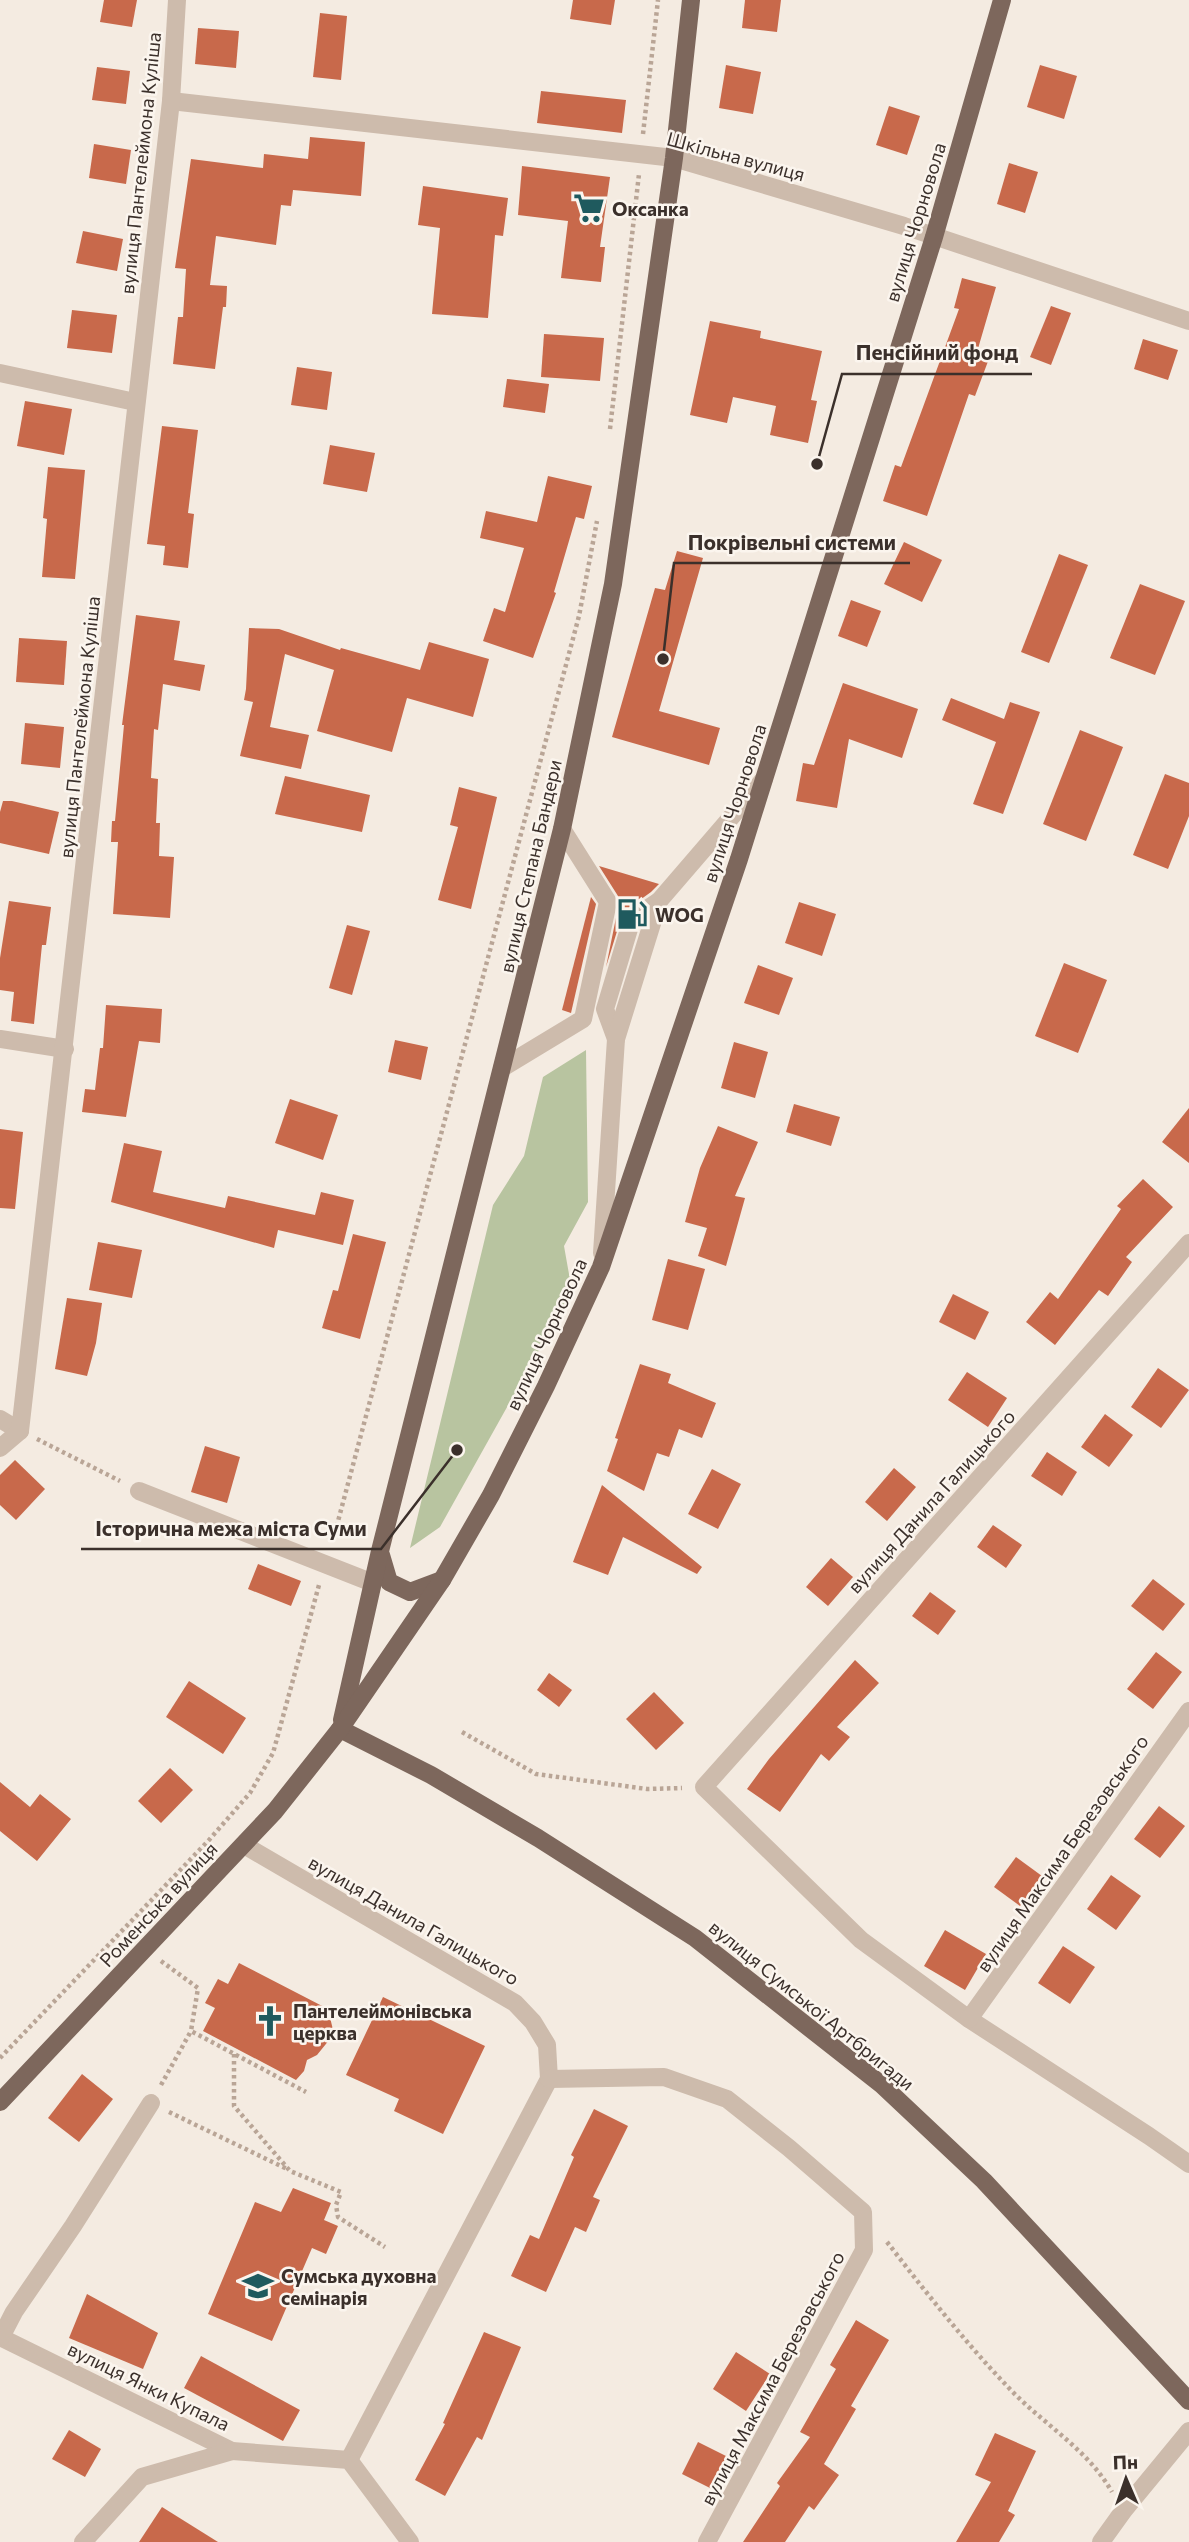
<svg xmlns="http://www.w3.org/2000/svg" width="1189" height="2542" font-family="Commissioner,sans-serif">
<style>
.green{fill:#b8c4a0}
.building{fill:#c8694b}
.lines{fill:none;stroke-linecap:round;stroke-linejoin:round}
.path{stroke:#b9a596;stroke-width:4.5;stroke-dasharray:3.5 3.5;stroke-linecap:butt}
.minor{stroke:#cdbbac;stroke-width:18}
.major{stroke:#7d675c;stroke-width:18}
.labels{text-anchor:middle;dominant-baseline:central;stroke-width:5;stroke-linejoin:round;paint-order:stroke}
.street-label{font-size:19px;fill:#3b302b;stroke:#fbf5ee}
.poi-label{font-size:19px;font-weight:bold;fill:#3b302b;stroke:#fbf5ee;text-anchor:start}
.leader{fill:none;stroke:#3b302b;stroke-width:2.5}
.callout-dot{fill:#3b302b;stroke:#fbf5ee;stroke-width:2.5}
.callout-label{font-size:21px;text-anchor:middle;font-weight:bold;fill:#3b302b;stroke:#fbf5ee;stroke-width:5;stroke-linejoin:round;paint-order:stroke}
</style>
<rect width="100%" height="100%" fill="#f4ebe1"/>
<polygon class="green" points="586,1050 588,1202 564,1246 572,1291 440,1527 410,1548 493,1205 524,1156 543,1077"/>
<g class="building">
<polygon points="104,0 137,0 132,27 100,22"/>
<polygon points="573,0 615,0 611,25 570,19"/>
<polygon points="745,0 781,0 777,32 742,28"/>
<polygon points="320,13 347,16 341,80 313,77"/>
<polygon points="198,28 239,31 236,68 195,64"/>
<polygon points="726,65 761,72 753,114 719,108"/>
<polygon points="1040,65 1077,76 1064,119 1027,107"/>
<polygon points="97,67 130,71 126,104 92,100"/>
<polygon points="541,91 626,100 622,133 537,123"/>
<polygon points="889,106 920,116 907,155 876,145"/>
<polygon points="310,137 365,142 361,196 293,190 291,206 281,205 276,245 216,236 210,285 227,286 226,307 223,307 215,369 173,364 178,317 183,317 186,269 175,268 191,159 263,168 264,154 308,159"/>
<polygon points="94,144 131,150 126,184 89,178"/>
<polygon points="1009,163 1038,172 1025,213 997,204"/>
<polygon points="522,166 610,177 600,247 605,247 601,282 561,278 568,221 518,215"/>
<polygon points="423,186 508,198 503,236 495,235 488,318 432,314 440,228 418,225"/>
<polygon points="83,231 123,239 117,271 76,263"/>
<polygon points="962,278 996,287 977,352 990,356 975,396 969,394 927,516 883,501 895,465 901,467 959,309 954,308"/>
<polygon points="1051,306 1071,313 1051,365 1030,357"/>
<polygon points="72,310 117,315 112,353 67,348"/>
<polygon points="710,321 761,331 760,338 822,351 811,400 817,401 808,443 770,435 776,406 733,397 727,423 690,415"/>
<polygon points="544,334 604,338 600,381 541,377"/>
<polygon points="1143,339 1178,350 1168,380 1134,369"/>
<polygon points="297,367 332,372 327,410 291,405"/>
<polygon points="507,379 549,384 545,413 503,407"/>
<polygon points="25,401 72,409 64,455 17,446"/>
<polygon points="162,426 198,430 188,513 194,514 188,568 163,565 165,546 147,544"/>
<polygon points="330,445 375,453 367,492 323,484"/>
<polygon points="48,467 85,470 75,579 42,577 47,519 43,518"/>
<polygon points="548,476 592,486 584,519 576,517 554,592 556,593 533,658 483,641 494,608 505,612 524,548 480,538 486,511 537,522"/>
<polygon points="904,542 942,560 922,602 884,584"/>
<polygon points="677,551 703,558 659,711 720,728 709,765 612,737 655,588 665,590"/>
<polygon points="1059,554 1088,565 1049,663 1021,652"/>
<polygon points="1140,584 1185,601 1155,675 1110,658"/>
<polygon points="851,600 881,611 867,647 838,636"/>
<polygon points="136,615 180,621 174,660 205,665 200,691 163,684 158,730 154,729 151,778 158,779 156,823 160,823 159,856 174,857 170,918 113,914 118,842 111,842 112,821 115,821 124,725 122,725"/>
<polygon points="249,628 279,629 340,650 341,648 420,670 429,642 489,659 473,717 407,698 392,752 317,731 334,670 285,654 270,727 309,735 301,769 240,756 253,702 244,700 246,689"/>
<polygon points="19,638 67,641 64,685 16,682"/>
<polygon points="843,683 918,709 902,758 849,739 837,808 796,801 803,763 814,765"/>
<polygon points="951,698 1004,719 1010,702 1040,712 1003,814 973,804 996,742 942,720"/>
<polygon points="25,723 64,727 60,768 21,764"/>
<polygon points="1080,730 1123,747 1086,841 1043,824"/>
<polygon points="1165,774 1189,783 1189,816 1168,869 1133,855"/>
<polygon points="285,776 370,795 362,832 275,814"/>
<polygon points="459,787 497,797 471,909 438,900 458,827 450,825"/>
<polygon points="3,801 12,801 59,812 49,854 0,843 0,812"/>
<polygon points="599,866 659,884 651,892 626,910 622,915 606,967 619,903 618,896"/>
<polygon points="591,897 596,904 571,1013 562,1010"/>
<polygon points="9,901 51,907 46,945 42,945 34,1024 11,1021 14,992 0,990 0,958"/>
<polygon points="799,902 836,914 822,956 785,943"/>
<polygon points="347,925 370,931 352,995 329,988"/>
<polygon points="1064,963 1107,980 1078,1053 1035,1036"/>
<polygon points="758,965 793,978 779,1015 744,1003"/>
<polygon points="106,1005 162,1009 160,1043 139,1041 126,1117 82,1112 85,1089 95,1090 100,1048 103,1048"/>
<polygon points="395,1040 428,1047 421,1080 388,1072"/>
<polygon points="734,1042 768,1052 755,1098 721,1088"/>
<polygon points="290,1099 338,1115 323,1160 275,1143"/>
<polygon points="794,1104 840,1117 831,1146 786,1132"/>
<polygon points="1189,1108 1189,1163 1162,1142"/>
<polygon points="718,1126 758,1142 735,1196 745,1198 726,1266 698,1256 707,1228 685,1222 700,1168"/>
<polygon points="0,1129 23,1132 15,1209 0,1208"/>
<polygon points="124,1143 162,1151 153,1192 225,1208 228,1196 315,1215 321,1192 354,1200 343,1245 278,1230 274,1248 111,1202"/>
<polygon points="1143,1179 1173,1207 1126,1257 1132,1262 1108,1296 1099,1290 1055,1345 1026,1322 1050,1292 1058,1299 1121,1209 1117,1206"/>
<polygon points="353,1234 386,1242 360,1339 322,1328 333,1290 338,1291"/>
<polygon points="98,1242 142,1250 132,1298 89,1290"/>
<polygon points="668,1259 705,1269 688,1330 652,1320"/>
<polygon points="953,1294 989,1312 975,1340 939,1322"/>
<polygon points="67,1298 102,1303 96,1343 87,1376 55,1369"/>
<polygon points="640,1364 671,1374 668,1383 716,1403 702,1438 679,1429 669,1457 657,1453 644,1491 607,1471 618,1439 615,1438"/>
<polygon points="1158,1368 1189,1390 1161,1428 1131,1407"/>
<polygon points="967,1372 1007,1398 988,1427 948,1400"/>
<polygon points="1105,1414 1133,1435 1109,1467 1081,1447"/>
<polygon points="205,1446 240,1457 227,1503 191,1492"/>
<polygon points="1047,1452 1077,1472 1062,1496 1031,1476"/>
<polygon points="15,1460 45,1489 16,1520 0,1505 0,1475"/>
<polygon points="894,1468 916,1487 887,1521 865,1502"/>
<polygon points="712,1469 741,1484 718,1529 688,1514"/>
<polygon points="602,1485 702,1567 697,1574 623,1537 608,1575 573,1562"/>
<polygon points="993,1525 1022,1545 1006,1568 977,1547"/>
<polygon points="831,1558 853,1577 828,1606 806,1587"/>
<polygon points="258,1564 301,1581 291,1606 248,1589"/>
<polygon points="1153,1579 1185,1604 1163,1631 1131,1606"/>
<polygon points="930,1592 956,1611 938,1635 912,1616"/>
<polygon points="1156,1652 1182,1672 1153,1709 1127,1689"/>
<polygon points="855,1660 879,1683 837,1727 850,1737 829,1761 821,1754 780,1812 747,1789 769,1759"/>
<polygon points="549,1673 572,1690 559,1707 537,1690"/>
<polygon points="189,1681 246,1718 223,1754 166,1717"/>
<polygon points="654,1692 684,1723 656,1750 626,1719"/>
<polygon points="170,1768 193,1790 161,1823 138,1801"/>
<polygon points="0,1782 30,1807 40,1794 71,1819 37,1861 0,1831"/>
<polygon points="1159,1806 1185,1826 1160,1858 1134,1839"/>
<polygon points="1016,1857 1042,1876 1020,1906 994,1887"/>
<polygon points="1111,1875 1141,1896 1116,1930 1087,1909"/>
<polygon points="945,1930 986,1954 965,1990 924,1966"/>
<polygon points="1063,1946 1095,1967 1070,2004 1038,1983"/>
<polygon points="239,1963 328,2009 334,2034 317,2055 307,2060 304,2071 296,2080 203,2031 215,2008 205,2003 218,1979 228,1984"/>
<polygon points="383,1997 485,2046 443,2134 394,2111 399,2099 346,2075"/>
<polygon points="82,2074 113,2099 79,2142 48,2118"/>
<polygon points="594,2109 628,2126 593,2197 600,2200 586,2232 575,2227 546,2292 511,2276 530,2235 539,2239 574,2157 571,2155"/>
<polygon points="293,2188 331,2203 324,2220 338,2226 326,2254 312,2248 272,2341 208,2314 255,2202 281,2212"/>
<polygon points="87,2294 158,2333 143,2369 69,2338"/>
<polygon points="856,2320 889,2340 851,2406 856,2409 824,2464 839,2475 814,2510 809,2506 785,2542 743,2542 780,2486 777,2483 810,2437 800,2432 836,2369 830,2365"/>
<polygon points="484,2332 521,2347 482,2440 477,2437 445,2496 415,2480 445,2424 443,2423"/>
<polygon points="736,2352 770,2374 746,2411 713,2389"/>
<polygon points="201,2356 300,2410 283,2441 184,2388"/>
<polygon points="69,2430 101,2449 85,2477 52,2459"/>
<polygon points="995,2433 1036,2451 1008,2511 1015,2515 999,2542 956,2542 991,2482 975,2475"/>
<polygon points="698,2442 728,2457 712,2489 682,2474"/>
<polygon points="162,2507 218,2542 139,2542"/>
</g>
<g class="lines">
<g class="path">
<polyline points="643,134 658,0"/>
<polyline points="610,429 639,174"/>
<polyline points="37,1439 120,1481"/>
<polyline points="333,1540 579,616 597,521"/>
<polyline points="462,1732 536,1774 647,1789 682,1788"/>
<polyline points="161,1961 198,1988 191,2031 306,2092"/>
<polyline points="234,2054 234,2106 290,2171 341,2192 336,2205 338,2217 385,2247"/>
<polyline points="0,2058 209,1840 250,1793 273,1753 319,1585"/>
<polyline points="161,2085 191,2031"/>
<polyline points="169,2112 287,2169"/>
<path d="M887,2242C925,2291 964,2341 1007,2386C1041,2423 1087,2448 1112,2492"/>
</g>
<g class="minor">
<polyline points="171,101 674,158 904,226 1189,321"/>
<polyline points="0,373 135,402"/>
<polyline points="0,1039 65,1049"/>
<polyline points="616,1039 605,1009 632,919 659,901"/>
<polyline points="502,1068 583,1019 608,902 562,829"/>
<polyline points="1189,1243 704,1787 861,1940 969,2019 1149,2136 1189,2164"/>
<polyline points="602,1253 616,1039 659,901 764,779"/>
<polyline points="0,1419 20,1431"/>
<polyline points="0,1448 20,1431 171,101 177,0"/>
<polyline points="139,1491 373,1583"/>
<polyline points="244,1845 515,2003 533,2022 547,2045 549,2079 349,2460"/>
<polyline points="969,2019 1189,1711"/>
<polyline points="549,2079 664,2077 727,2099 789,2148 863,2212 864,2250 707,2542"/>
<polyline points="0,2337 232,2451 349,2460 410,2542"/>
<polyline points="1,2337 14,2312 73,2226 151,2103"/>
<polyline points="83,2542 142,2477 232,2451"/>
<polyline points="1101,2542 1124,2510 1189,2431"/>
</g>
<g class="major">
<polyline points="381,1555 389,1582 410,1592 442,1580"/>
<polyline points="342,1720 380,1551 562,829 613,584 674,158 691,0"/>
<polyline points="340,1729 431,1775 538,1838 695,1938 882,2085 984,2181 1189,2401"/>
<polyline points="0,2102 275,1811 340,1729 442,1580 491,1495 546,1386 601,1267 739,859 934,237 1002,0"/>
</g>
</g>
<defs>
<symbol id="supermarket-bare" viewBox="-9 -9 18 18"><path d="M-6-5.5h2.5l.6 2H6L4.5 2H-2.5L-4.4-4H-6ZM-1.5 3.2a1.3 1.3 0 1 0 .1 0ZM3 3.2a1.3 1.3 0 1 0 .1 0Z" fill="#1f5a5e" stroke="#fbf5ee" stroke-width="2.5" paint-order="stroke"/></symbol>
<symbol id="fuel-bare" viewBox="-9 -9 18 18"><path d="M-5.5-6h7V0h2V4h1.3V-2.5L3-4.5l.8-.8L6-3V5H2.5V1h-1V6h-7ZM-4.2-4.7v3.2H.2V-4.7Z" fill="#1f5a5e" stroke="#fbf5ee" stroke-width="2.5" paint-order="stroke"/></symbol>
<symbol id="church-bare" viewBox="-9 -9 18 18"><path d="M-1.2-6h2.4v3.5h3.3v2.4h-3.3V6h-2.4V-.1h-3.3v-2.4h3.3Z" fill="#1f5a5e" stroke="#fbf5ee" stroke-width="2.5" paint-order="stroke"/></symbol>
<symbol id="university-bare" viewBox="-9 -9 18 18"><path d="M0-5L7-2L0 1L-7-2ZM-4 1L0 2.5L4 1V4Q0 6-4 4Z" fill="#1f5a5e" stroke="#fbf5ee" stroke-width="2.5" paint-order="stroke"/></symbol>
</defs>
<g fill-rule="evenodd">
<use href="#supermarket-bare" x="567" y="186" width="44" height="44"/>
<use href="#fuel-bare" x="610" y="892" width="44" height="44"/>
<use href="#church-bare" x="248" y="1999" width="44" height="44"/>
<use href="#university-bare" x="236" y="2264" width="44" height="44"/>
</g>
<g class="labels">
<g class="street-label">
<text transform="translate(736 156) rotate(15)">Шкільна вулиця</text>
<text transform="translate(140 163) rotate(-84)">вулиця Пантелеймона Куліша</text>
<text transform="translate(915 222) rotate(-73)">вулиця Чорновола</text>
<text transform="translate(79 727) rotate(-84)">вулиця Пантелеймона Куліша</text>
<text transform="translate(734 803) rotate(-72)">вулиця Чорновола</text>
<text transform="translate(530 866) rotate(-77)">вулиця Степана Бандери</text>
<text transform="translate(546 1334) rotate(-65)">вулиця Чорновола</text>
<text transform="translate(931 1501) rotate(-48)">вулиця Данила Галицького</text>
<text transform="translate(1062 1853) rotate(-55)">вулиця Максима Березовського</text>
<text transform="translate(158 1904) rotate(-47)">Роменська вулиця</text>
<text transform="translate(414 1920) rotate(30)">вулиця Данила Галицького</text>
<text transform="translate(812 2005) rotate(39)">вулиця Сумської Артбригади</text>
<text transform="translate(772 2378) rotate(-62)">вулиця Максима Березовського</text>
<text transform="translate(149 2386) rotate(26)">вулиця Янки Купала</text>
</g>
<g class="poi-label">
<text x="612" y="208">Оксанка</text>
<text x="655" y="914">WOG</text>
<text x="293" y="2010">Пантелеймонівська<tspan x="293" dy="22">церква</tspan></text>
<text x="281" y="2275">Сумська духовна<tspan x="281" dy="22">семінарія</tspan></text>
</g>
</g>
<path class="leader" d="M817 464L842 374H1032M663 659L674 563H910M457 1450L381 1549H81"/>
<g class="callout-dot">
<circle cx="817" cy="464" r="7"/>
<circle cx="663" cy="659" r="7"/>
<circle cx="457" cy="1450" r="7"/>
</g>
<g class="callout-label">
<text x="937" y="360">Пенсійний фонд</text>
<text x="792" y="550">Покрівельні системи</text>
<text x="231" y="1536">Історична межа міста Суми</text>
</g>
<g transform="translate(1126 2479) rotate(358)" stroke="#fbf5ee" stroke-width="5" paint-order="stroke">
<path d="M0-5L12 26L0 18L-12 26Z" fill="#3b302b"/>
<text y="-10" font-size="19" font-weight="bold" text-anchor="middle" fill="#3b302b">Пн</text>
</g>
</svg>
